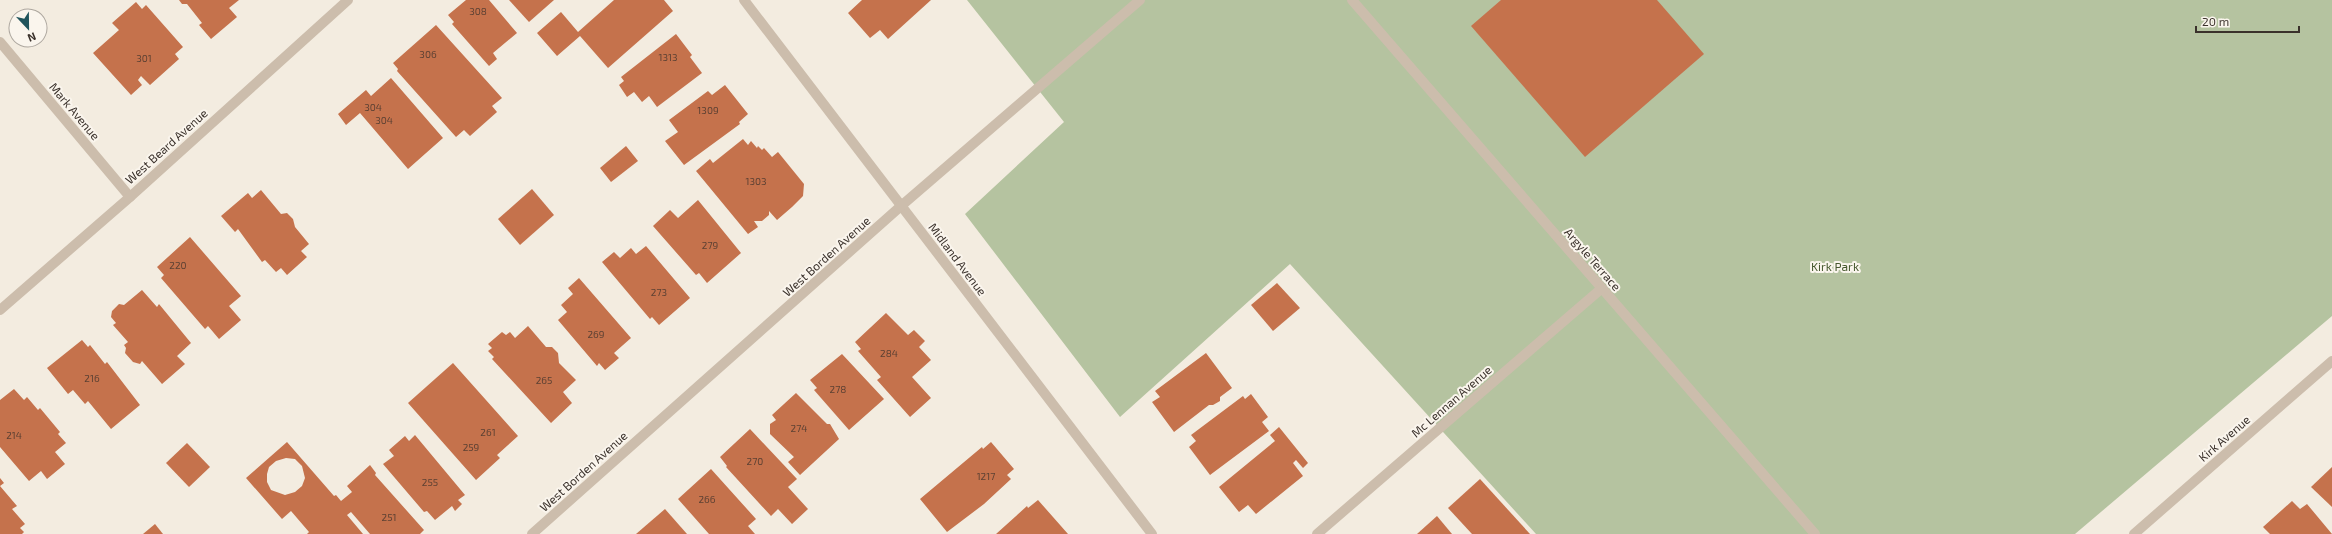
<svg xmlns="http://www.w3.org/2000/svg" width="2332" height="534" font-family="'Exo 2',sans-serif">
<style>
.green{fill:#b5c3a0}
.building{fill:#c5724c;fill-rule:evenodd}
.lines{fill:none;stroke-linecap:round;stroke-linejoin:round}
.minor{stroke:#ccbdac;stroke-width:10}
.labels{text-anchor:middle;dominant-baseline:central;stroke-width:4;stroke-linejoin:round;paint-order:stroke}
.number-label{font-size:10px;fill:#5d4133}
.street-label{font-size:12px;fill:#3a312b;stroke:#faf5ed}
.park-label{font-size:12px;fill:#46582e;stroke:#faf5ed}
</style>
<rect width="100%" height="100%" fill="#f3ece0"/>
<polygon class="green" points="967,0 2332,0 2332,316 2075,534 1536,534 1290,264 1120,417 965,214 1064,122"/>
<g class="building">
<polygon points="179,0 239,0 229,8 237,17 211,39 199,25 202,23 187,4 182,4"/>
<polygon points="466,0 489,0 517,33 493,53 497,59 489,66 452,24 454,22 448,15"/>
<polygon points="509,0 554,0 529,22"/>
<polygon points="614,0 664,0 673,11 608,68 580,36 557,56 537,33 561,12 578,32"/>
<polygon points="862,0 931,0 888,39 880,30 870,38 848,13"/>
<polygon points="1501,0 1657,0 1704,54 1585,157 1471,26"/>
<polygon points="136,2 142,9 146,5 183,47 175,54 179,59 150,85 141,76 138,80 142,85 131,95 93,53 119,30 112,23"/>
<polygon points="436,25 502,98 492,106 497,112 470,136 464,130 456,137 397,71 398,69 393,63"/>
<polygon points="676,34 692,55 690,57 702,73 657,107 649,96 642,102 634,92 627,97 619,85 624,81 621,77"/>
<polygon points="391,78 443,138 408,169 360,113 346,125 338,114 366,90 371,96"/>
<polygon points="725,85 748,114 739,122 740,124 684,165 665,141 678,132 669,120 708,91 712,95"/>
<polygon points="743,139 748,145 751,141 757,148 758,146 762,150 764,148 772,157 778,152 804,184 803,196 792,207 777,220 769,211 769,215 762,221 754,221 758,227 748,234 696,171 710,159 713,163"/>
<polygon points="626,146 638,161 611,182 600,168"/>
<polygon points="532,189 554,215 520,245 498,219"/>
<polygon points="261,190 281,214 287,213 293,219 295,227 309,244 301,251 307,257 287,275 281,268 276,272 265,260 262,262 238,229 235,232 221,216 248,193 252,198"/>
<polygon points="698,200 741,253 707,283 699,273 696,275 653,226 670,210 678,218"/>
<polygon points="190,237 241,296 229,306 241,320 219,339 208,326 205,329 161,278 164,275 157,267"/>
<polygon points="646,246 690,298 659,325 652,317 650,319 602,262 614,252 620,258 631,248 636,254"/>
<polygon points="579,278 631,338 614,353 619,358 605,370 599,363 597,366 558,320 567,312 561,305 573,294 568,288"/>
<polygon points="1277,283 1300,308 1273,331 1251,305"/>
<polygon points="142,290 157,307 159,304 191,343 177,356 185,364 162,384 142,361 140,364 133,362 125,353 126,348 124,345 128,342 113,325 116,323 111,317 112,311 119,304 124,305"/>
<polygon points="886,313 908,335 914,330 925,341 919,347 931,360 912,377 931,398 910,417 877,380 881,377 858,351 861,349 855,342"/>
<polygon points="528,326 546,347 552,347 558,353 559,363 576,380 563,392 572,403 551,423 492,359 494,357 488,351 492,348 488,344 502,332 506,335 510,332 515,338"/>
<polygon points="82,340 88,347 90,345 105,364 107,362 140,405 111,429 88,401 85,404 73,390 68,394 47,368"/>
<polygon points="1206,353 1232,388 1220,397 1220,401 1213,405 1209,405 1174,432 1152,402 1160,397 1155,391"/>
<polygon points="842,354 884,399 849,430 814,390 817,388 810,380"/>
<polygon points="453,363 518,436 497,455 500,458 476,480 408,403"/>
<polygon points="14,389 24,400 27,397 38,410 40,408 60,432 58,434 66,443 55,452 65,464 47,479 41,471 29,481 0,447 0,400"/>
<polygon points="796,393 827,424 830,424 839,439 800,475 788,462 794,457 770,434 770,424 776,420 772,415"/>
<polygon points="1251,394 1268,417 1262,422 1269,431 1210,475 1189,447 1196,441 1191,435 1243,396 1245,399"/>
<polygon points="1279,427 1308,463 1303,468 1296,460 1293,463 1303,476 1256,514 1248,505 1239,512 1219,487 1275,441 1270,435"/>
<polygon points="750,429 797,479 788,487 808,509 792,524 778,509 771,516 726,467 727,466 720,457"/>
<polygon points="415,435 465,495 458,500 462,504 455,511 452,506 435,520 427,511 424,512 383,464 394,456 389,450 405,436 409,441"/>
<path d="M287,442L334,496L336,495L341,501L352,492L347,486L370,465L376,473L375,475L424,530L420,534H370L351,512L347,515L363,534H307L309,532L291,511L282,519L246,478ZM286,458L295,459L302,466L305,478L302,486L295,492L285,495L271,490L267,482V474L269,467L276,461Z"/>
<polygon points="991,442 1014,469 1007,475 1011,479 984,504 947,532 920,499 982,447 983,449"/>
<polygon points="187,443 210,467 189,487 166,463"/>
<polygon points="2332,467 2332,507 2311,487"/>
<polygon points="711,469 756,519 748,526 755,534 709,534 678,499"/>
<polygon points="0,478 4,483 0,486 17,506 12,509 25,524 20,528 24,532 22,534 0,534"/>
<polygon points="1480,479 1530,534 1472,534 1448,508"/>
<polygon points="1038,500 1068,534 996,534 1027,506 1028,508"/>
<polygon points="2292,501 2300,509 2307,504 2332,534 2270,534 2263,527"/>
<polygon points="665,509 687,534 636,534"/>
<polygon points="1437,516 1452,534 1417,534"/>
<polygon points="155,524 163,534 143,534"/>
</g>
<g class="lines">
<g class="minor">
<polyline points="744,0 1152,534"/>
<polyline points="1352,0 1815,534"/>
<polyline points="0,42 130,197"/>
<polyline points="0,310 130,197 348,0"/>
<polyline points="532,534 901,206 1140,0"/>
<polyline points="1317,534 1601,289"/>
<polyline points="2134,534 2332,361"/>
</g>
</g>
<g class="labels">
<g class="number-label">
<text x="478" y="11">308</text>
<text x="428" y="54">306</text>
<text x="668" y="57">1313</text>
<text x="144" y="58">301</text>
<text x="373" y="107">304</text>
<text x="708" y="110">1309</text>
<text x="384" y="120">304</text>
<text x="756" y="181">1303</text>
<text x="710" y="245">279</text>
<text x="178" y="265">220</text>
<text x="659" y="292">273</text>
<text x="596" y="334">269</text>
<text x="889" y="353">284</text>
<text x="92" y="378">216</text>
<text x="544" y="380">265</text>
<text x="838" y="389">278</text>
<text x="799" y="428">274</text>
<text x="488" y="432">261</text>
<text x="14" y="435">214</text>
<text x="471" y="447">259</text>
<text x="755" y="461">270</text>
<text x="986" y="476">1217</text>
<text x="430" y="482">255</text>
<text x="707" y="499">266</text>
<text x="389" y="517">251</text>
</g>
<g class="street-label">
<text transform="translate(75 111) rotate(50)">Mark Avenue</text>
<text transform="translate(166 146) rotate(-42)">West Beard Avenue</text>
<text transform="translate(826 256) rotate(-42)">West Borden Avenue</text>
<text transform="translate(958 259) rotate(53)">Midland Avenue</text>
<text transform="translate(1593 259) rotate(49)">Argyle Terrace</text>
<text transform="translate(1451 401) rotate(-41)">Mc Lennan Avenue</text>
<text transform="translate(2224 438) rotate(-41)">Kirk Avenue</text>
<text transform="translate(583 471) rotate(-42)">West Borden Avenue</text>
</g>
<g class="park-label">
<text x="1835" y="266">Kirk Park</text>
</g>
</g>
<g transform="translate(28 28) rotate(158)"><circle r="19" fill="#faf5ed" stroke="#ada79f"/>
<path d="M0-3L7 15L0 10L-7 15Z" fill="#20545c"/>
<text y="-6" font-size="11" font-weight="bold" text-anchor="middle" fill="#3a312b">N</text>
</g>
<path d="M2196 26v6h103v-6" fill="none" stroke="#3a312b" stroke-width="2"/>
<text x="2202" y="26" font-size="12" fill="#3a312b" stroke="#faf5ed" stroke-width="3" paint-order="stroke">20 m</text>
</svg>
